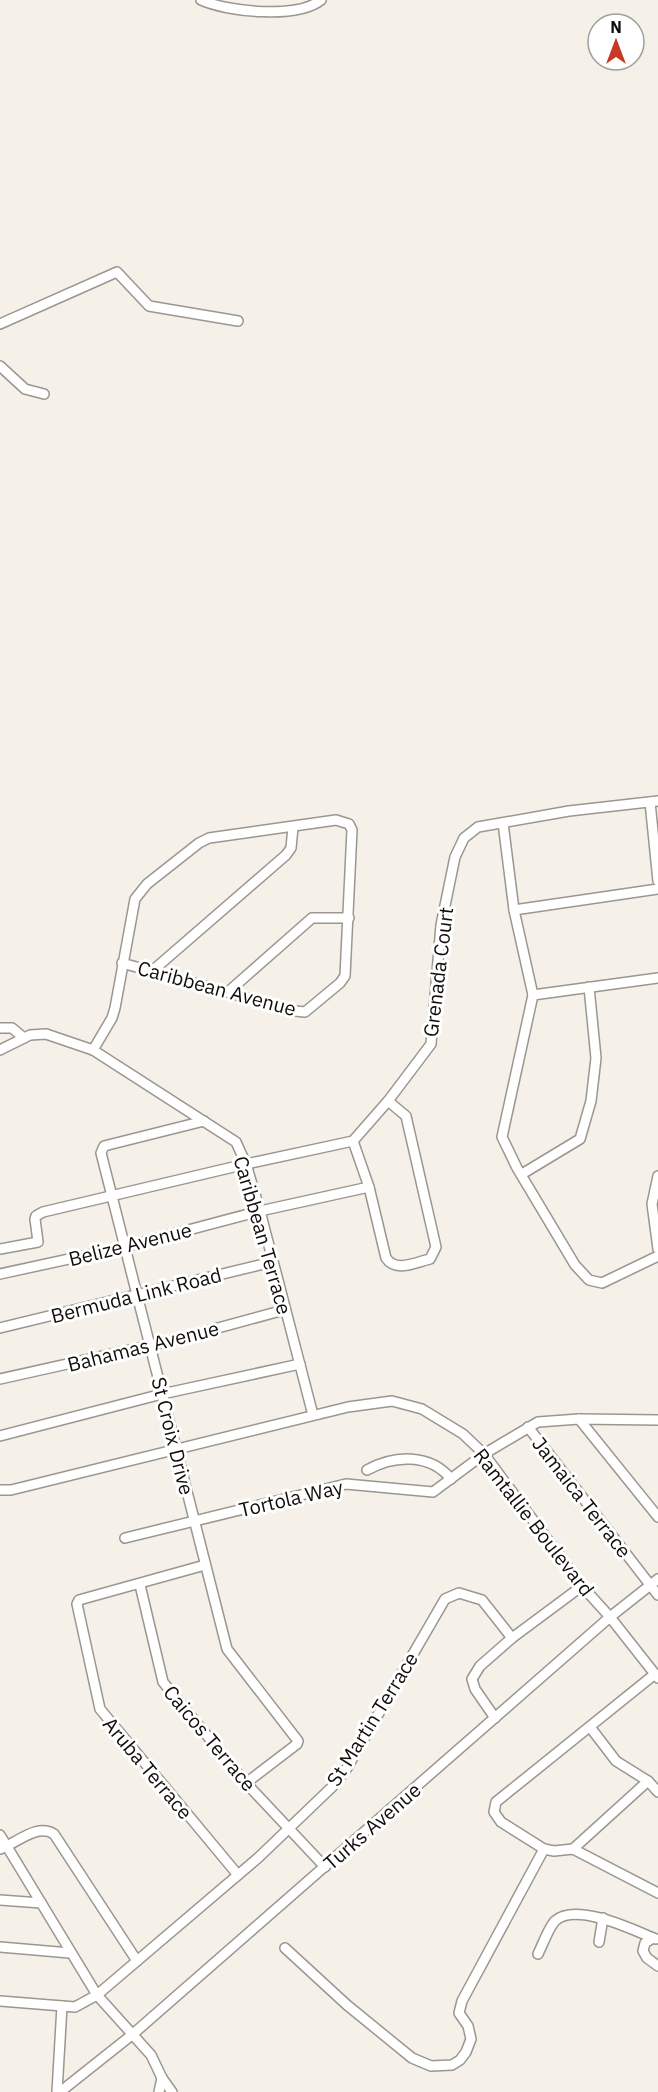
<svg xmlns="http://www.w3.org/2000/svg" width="658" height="2092" font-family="'IBM Plex Sans',sans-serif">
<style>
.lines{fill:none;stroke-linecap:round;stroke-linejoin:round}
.minor-casing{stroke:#9b968f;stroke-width:12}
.minor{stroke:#fff;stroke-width:9}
.labels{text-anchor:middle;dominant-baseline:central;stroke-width:6;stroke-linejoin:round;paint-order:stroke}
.street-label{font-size:20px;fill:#100e0b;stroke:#fff}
</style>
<rect width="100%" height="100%" fill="#f5f0e8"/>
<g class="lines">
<defs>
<g id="minor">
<path d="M201,0C228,12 297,19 321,0"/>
<polyline points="0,324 117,272 149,306 238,321"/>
<polyline points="0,366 25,389 44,394"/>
<polyline points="650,802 658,881"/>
<polyline points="503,823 514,910 533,995 502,1137 517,1168 575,1265 589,1280 602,1283 658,1256"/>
<polyline points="514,910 658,889"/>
<polyline points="151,972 286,855 291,848 293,827"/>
<polyline points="228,992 312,918 349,918"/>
<polyline points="533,995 658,978"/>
<polyline points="0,1028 12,1028 24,1038"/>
<polyline points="0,1050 30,1035 46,1034 93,1050 236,1142 246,1164 260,1211 313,1415"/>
<polyline points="93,1050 112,1018 115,1008 135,899 147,884 199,843 209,838 336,820 349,824 352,830 345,976 340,983 305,1012 295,1011 122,963"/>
<polyline points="204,1121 104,1146 101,1153 227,1649 298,1741 297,1744 246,1783"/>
<polyline points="353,1141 369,1187"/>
<polyline points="522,1174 580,1139 591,1101 596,1058 589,987"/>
<polyline points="658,1176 652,1204 658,1249"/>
<polyline points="0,1249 38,1242 35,1219 36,1216 43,1212 246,1164 353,1141 388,1101 431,1044 441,925 455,857 464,838 478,827 569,811 658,801"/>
<path d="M0,1274L124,1247L260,1211L369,1187L386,1258C396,1273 416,1262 430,1259L436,1247L406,1116L388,1101"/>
<polyline points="0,1328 272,1262"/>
<polyline points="0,1379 170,1341 284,1310"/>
<polyline points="579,1419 658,1517"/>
<polyline points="528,1427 658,1595"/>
<polyline points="0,1436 162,1394 300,1364"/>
<path d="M367,1470C394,1455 430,1453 451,1479"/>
<polyline points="0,1490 11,1490 348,1407 392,1401 422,1409 463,1434 484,1454 582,1586 610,1617 658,1678"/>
<polyline points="125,1538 346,1484 433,1492 484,1454 538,1422 579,1419 658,1420"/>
<polyline points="205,1565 79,1600 77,1604 100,1709 238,1875"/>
<polyline points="140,1585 163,1682 246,1783 325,1867"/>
<polyline points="495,1718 475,1689 472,1679 480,1666 512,1638"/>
<polyline points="590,1727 616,1761 648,1781 658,1792"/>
<polyline points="0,1835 97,1995 151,2055 162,2078 172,2092"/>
<path d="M0,1849C17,1843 37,1823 54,1834L137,1961"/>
<polyline points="544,1849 501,1822 494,1812 496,1802 655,1674"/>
<polyline points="573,1849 648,1781"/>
<polyline points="0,1900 41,1903"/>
<polyline points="656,1939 653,1938 645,1943 643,1951 647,1958 658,1966"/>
<polyline points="599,1942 603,1918"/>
<polyline points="0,1947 70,1953"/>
<polyline points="285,1948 347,2005 412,2058 431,2066 452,2065 460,2060 466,2052 471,2039 468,2026 459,2013 462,2001 544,1849 554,1851 573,1849 658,1893"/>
<path d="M538,1954C542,1946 549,1927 555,1921C575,1902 632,1929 653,1938"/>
<polyline points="0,2001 75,2007 97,1995 259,1857 332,1787 347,1768 445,1599 459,1593 482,1600 512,1638 582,1586"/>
<polyline points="57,2092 62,2006"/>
<polyline points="60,2092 133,2034 610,1617 658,1579"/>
<polyline points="159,2092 162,2078"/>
</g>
</defs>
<use href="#minor" class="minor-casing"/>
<use href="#minor" class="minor"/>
</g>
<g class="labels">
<g class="street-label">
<text transform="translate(438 972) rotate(-83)">Grenada Court</text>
<text transform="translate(217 988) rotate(15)">Caribbean Avenue</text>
<text transform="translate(263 1235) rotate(74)">Caribbean Terrace</text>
<text transform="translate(130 1244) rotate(-14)">Belize Avenue</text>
<text transform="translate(136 1295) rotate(-14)">Bermuda Link Road</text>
<text transform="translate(143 1346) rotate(-14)">Bahamas Avenue</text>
<text transform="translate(173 1436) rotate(76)">St Croix Drive</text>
<text transform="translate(582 1497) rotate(52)">Jamaica Terrace</text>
<text transform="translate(291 1498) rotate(-13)">Tortola Way</text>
<text transform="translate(534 1522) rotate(52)">Ramtallie Boulevard</text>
<text transform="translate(372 1719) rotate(-58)">St Martin Terrace</text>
<text transform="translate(210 1738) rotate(50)">Caicos Terrace</text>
<text transform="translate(148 1768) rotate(50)">Aruba Terrace</text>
<text transform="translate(372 1826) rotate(-41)">Turks Avenue</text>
</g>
</g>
<g transform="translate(616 42)"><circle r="28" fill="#ffffff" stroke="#9f9f9d" stroke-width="1.5"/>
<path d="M0-4.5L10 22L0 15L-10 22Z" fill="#c63a27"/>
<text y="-9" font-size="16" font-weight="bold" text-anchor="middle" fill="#100e0b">N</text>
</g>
</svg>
